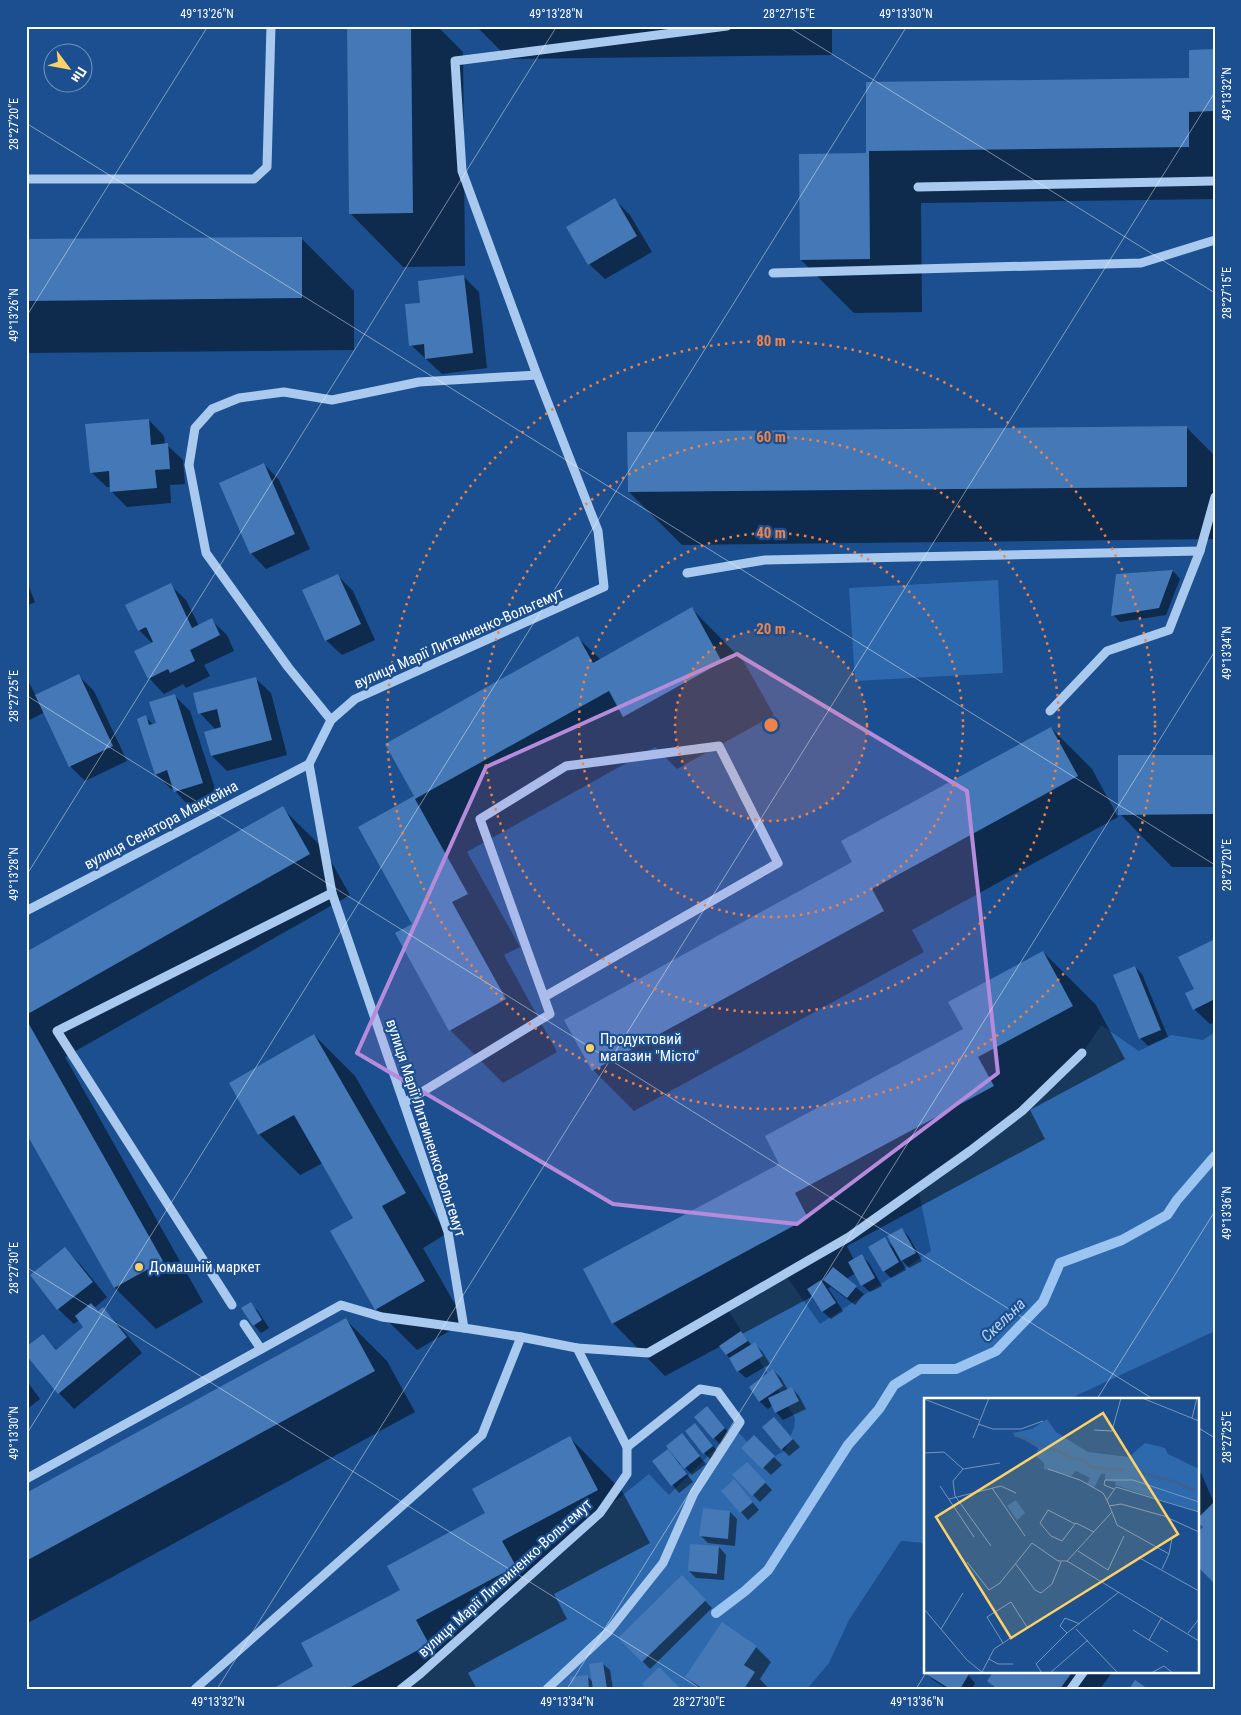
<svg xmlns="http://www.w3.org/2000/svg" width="1241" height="1715" font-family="'Roboto Condensed',sans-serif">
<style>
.green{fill:#2e69ad}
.shadow{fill:#0007}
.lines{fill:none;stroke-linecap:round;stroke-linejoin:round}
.stream{stroke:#9cc4f0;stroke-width:10}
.building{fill:#4478b7}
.minor{stroke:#a9c9ee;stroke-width:9}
.marked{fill:#b68bdc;fill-opacity:0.2;stroke:#b68bdc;stroke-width:4;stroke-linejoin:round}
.ticks{fill:none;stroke:#fff;stroke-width:1;stroke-opacity:0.45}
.ring{fill:none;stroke:#ee8249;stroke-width:2.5;stroke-dasharray:2.5 5}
.poi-dot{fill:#ffd166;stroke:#1b4f8f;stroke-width:2}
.labels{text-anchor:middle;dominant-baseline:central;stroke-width:4.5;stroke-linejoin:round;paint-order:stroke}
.street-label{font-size:15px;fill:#fff;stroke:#1b4f8f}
.poi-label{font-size:15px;fill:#fff;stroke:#1b4f8f;text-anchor:start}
.water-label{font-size:16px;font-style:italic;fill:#b5d3f5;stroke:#1b4f8f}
.inset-river{fill:none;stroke:#3c6290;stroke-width:2.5}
.inset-road{fill:none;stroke:#7695bc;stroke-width:1}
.view{fill:#ffd166;fill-opacity:0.15;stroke:#ffd166;stroke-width:2.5}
.inset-edge{fill:none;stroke:#fff;stroke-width:2.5}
.centre{fill:#ee8249;stroke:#1b4f8f;stroke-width:2.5}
.ring-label{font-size:15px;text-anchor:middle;font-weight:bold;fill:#ee8249;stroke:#1b4f8f;stroke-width:4.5;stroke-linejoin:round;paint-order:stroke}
.neatline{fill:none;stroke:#fff;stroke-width:2}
.ticks-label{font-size:12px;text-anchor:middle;fill:#fff}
</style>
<rect width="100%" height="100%" fill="#1b4f8f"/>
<g class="green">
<polygon points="998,580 1003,673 855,681 849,588"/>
<polygon points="1101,1025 1139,1051 1171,1035 1203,1040 1215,1032 1215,1331 1069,1399 925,1399 925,1543 901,1541 849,1620 829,1663 807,1689 401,1689 600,1513 649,1474 669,1495 735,1429 766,1461 784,1451 794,1428 795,1418 727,1308 785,1274 820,1324 931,1251 918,1188 970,1151 1082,1054"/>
</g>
<g class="shadow">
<polygon points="348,26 437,26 463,52 465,266 403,267 351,214"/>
<polygon points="476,26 832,26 832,55 509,59"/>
<polygon points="1215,50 1215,199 921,203 922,312 854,313 801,260 867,154 867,83 1190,79"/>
<polygon points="614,199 630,215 652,252 605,279 589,264"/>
<polygon points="301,238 354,291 354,350 26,353 26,240"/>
<polygon points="464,277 479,292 487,368 442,374 411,345 421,304"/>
<polygon points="149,420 164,436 165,445 167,445 183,460 185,484 170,485 171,503 127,507 112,492 111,487 107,487 91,472"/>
<polygon points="1186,427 1215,456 1215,539 682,545 629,492"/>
<polygon points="264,464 279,480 310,549 266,569 251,553"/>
<polygon points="1173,571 1180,579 1166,615 1120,622 1113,615 1117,575"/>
<polygon points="338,576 353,591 375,640 342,655 326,640"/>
<polygon points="26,579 35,602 26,606"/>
<polygon points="170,585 186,600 199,626 211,620 227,635 234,651 204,665 210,676 186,688 183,684 164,694 149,678 152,643 139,630"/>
<polygon points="692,609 744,662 774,715 677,769 655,747 467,852 520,947 504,955 557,1052 503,1083 450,1030 413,924 360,827 415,796 578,638 601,660"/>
<polygon points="79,676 94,691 127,761 85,781 70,766 45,712 26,722 26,677 36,696"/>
<polygon points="255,678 271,693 287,755 227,771 212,756 216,730 200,713"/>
<polygon points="175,696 190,711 218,798 190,807 175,791 174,788 171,789 156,774 145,717 154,725 158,724"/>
<polygon points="1051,728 1092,769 1118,817 912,930 924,952 634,1111 593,1070 854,862"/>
<polygon points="1215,756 1215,867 1172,867 1120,814"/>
<polygon points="282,808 324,849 350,895 65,1057 203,1302 156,1329 115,1288 26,1130 26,954"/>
<polygon points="1215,941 1215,1022 1210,1024 1194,1009"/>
<polygon points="1043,952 1096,1005 1125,1059 1030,1110 1045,1139 847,1246 854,1260 862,1256 869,1263 882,1286 870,1292 862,1285 856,1273 846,1279 864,1294 855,1305 831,1287 828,1288 843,1311 831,1319 823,1312 813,1296 742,1334 752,1345 755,1344 762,1351 770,1364 746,1378 738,1371 721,1346 665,1376 613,1323 781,1164 964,1030"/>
<polygon points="1135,967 1142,974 1168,1037 1148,1046 1140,1038"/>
<polygon points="314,1035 355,1076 446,1234 423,1248 465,1322 417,1350 376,1309 354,1218 323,1163 300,1175 259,1134 230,1084"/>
<polygon points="902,1229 909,1237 922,1261 909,1268 900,1258 906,1270 891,1278 884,1271 884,1238 894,1248"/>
<polygon points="65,1249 80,1264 107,1297 94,1308 99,1312 103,1309 118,1324 142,1353 74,1409 59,1393 26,1353 43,1335 57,1350 85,1327 79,1320 74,1324 58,1309"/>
<polygon points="250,1304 258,1311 269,1328 261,1333 254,1325"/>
<polygon points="346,1320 387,1361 415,1412 26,1624 26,1494"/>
<polygon points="773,1370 781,1378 788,1390 792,1388 799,1396 806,1409 783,1420 776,1412 773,1405 768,1409 760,1402 750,1387"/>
<polygon points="26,1380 40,1399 26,1410"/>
<polygon points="714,1415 732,1436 721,1445 714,1438"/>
<polygon points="774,1418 800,1447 789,1456 782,1449"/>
<polygon points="695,1425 720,1454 711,1460 704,1453"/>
<polygon points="682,1435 706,1464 692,1475 682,1464 680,1465 693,1482 679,1493 654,1461 668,1451 678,1461 679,1460"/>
<polygon points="754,1437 782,1465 771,1475 743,1448"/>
<polygon points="570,1438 622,1491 650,1543 554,1594 567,1619 468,1673 477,1689 274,1689 315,1667"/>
<polygon points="747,1464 772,1490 760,1502 753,1495"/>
<polygon points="1197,1470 1201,1473 1214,1503 1204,1527 1197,1520"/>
<polygon points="741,1488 759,1510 748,1520 741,1512"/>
<polygon points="730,1512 737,1519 735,1546 708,1543 701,1536"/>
<polygon points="719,1547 726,1555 724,1580 696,1578 689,1571"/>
<polygon points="682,1577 712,1608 650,1669 620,1638"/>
<polygon points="756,1647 771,1662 760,1679 769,1689 699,1689 687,1677"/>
<polygon points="602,1663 610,1670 613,1689 573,1689 587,1676 594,1683"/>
<polygon points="978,1671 986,1671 984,1675"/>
<polygon points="995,1671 1113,1671 1100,1689 996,1689 988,1681"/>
<polygon points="925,1672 968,1675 975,1683 972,1689 947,1689 933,1680"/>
</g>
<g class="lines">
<polyline class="stream" points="716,1613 745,1591 768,1570 848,1445 879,1409 894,1385 920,1369 956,1369 996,1351 1043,1302 1060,1263 1122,1240 1167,1215 1177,1200 1215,1156"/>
</g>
<g class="building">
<polygon points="347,26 411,26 413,213 349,214"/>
<polygon points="1215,49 1215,111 1189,112 1189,147 869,151 870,259 800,260 799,154 866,153 866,82 1189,78 1189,50"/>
<polygon points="615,198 637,236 588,265 566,227"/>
<polygon points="302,237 302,298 26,301 26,239"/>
<polygon points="464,275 473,353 425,359 424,344 409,346 405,304 420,303 418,281"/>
<polygon points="149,419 151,445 168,443 170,469 155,470 157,488 110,492 109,471 90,473 85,424"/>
<polygon points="1187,426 1187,487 628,492 627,432"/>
<polygon points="264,463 295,534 250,554 219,483"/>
<polygon points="1173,570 1159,608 1111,616 1116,574"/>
<polygon points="338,574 361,624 325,641 302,590"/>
<polygon points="171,583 192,628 212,618 220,635 190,650 195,661 170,673 168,669 148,679 134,651 153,642 146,627 138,631 125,605"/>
<polygon points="692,607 722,662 623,717 609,691 415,799 468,894 452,902 506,999 449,1031 395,933 412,924 358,827 414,796 385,744 578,636 593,663"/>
<polygon points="79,674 113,746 69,767 35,695"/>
<polygon points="256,677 272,740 211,756 204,732 221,727 217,709 198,714 193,693"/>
<polygon points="175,694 203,783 174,792 167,770 155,775 137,719 146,715 149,725 156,723 149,702"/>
<polygon points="1051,727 1078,776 872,889 884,911 592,1071 564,1020 852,862 841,841"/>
<polygon points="1118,755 1215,755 1215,814 1118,815"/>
<polygon points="283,806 310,854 26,1015 26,952"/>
<polygon points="1215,939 1215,999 1193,1010 1185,993 1194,989 1178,957"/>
<polygon points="1043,951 1073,1006 978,1057 994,1086 795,1193 808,1218 612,1324 583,1269 779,1164 765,1136 963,1029 948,1002"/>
<polygon points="1135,966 1161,1030 1139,1039 1113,975"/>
<polygon points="26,1019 163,1261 114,1288 26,1133"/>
<polygon points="314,1034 406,1193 382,1206 425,1281 375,1310 330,1231 353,1218 294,1115 258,1135 229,1083"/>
<polygon points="902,1228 916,1253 901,1261 887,1236"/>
<polygon points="885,1237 899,1262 883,1272 868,1247"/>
<polygon points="65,1247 93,1282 57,1310 30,1275"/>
<polygon points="862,1254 875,1278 861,1286 848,1262"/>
<polygon points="833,1267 857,1286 847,1298 823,1280"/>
<polygon points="821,1280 836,1303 822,1312 807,1289"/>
<polygon points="251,1302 262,1320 253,1326 241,1308"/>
<polygon points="91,1303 98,1311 103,1307 127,1337 58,1394 26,1355 26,1347 43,1334 56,1350 83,1327 75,1316"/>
<polygon points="346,1318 375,1371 26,1561 26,1493"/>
<polygon points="741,1331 748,1341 726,1355 719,1346"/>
<polygon points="755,1342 763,1356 737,1372 729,1358"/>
<polygon points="773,1369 783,1386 759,1402 749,1387"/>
<polygon points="792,1387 799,1401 775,1413 768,1398"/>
<polygon points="707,1406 725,1428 713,1439 694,1417"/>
<polygon points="774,1417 793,1439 781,1450 762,1427"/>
<polygon points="695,1423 713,1446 703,1454 685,1431"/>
<polygon points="682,1433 700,1456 684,1469 666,1446"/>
<polygon points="754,1435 775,1456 762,1469 741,1448"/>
<polygon points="570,1436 598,1490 502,1541 516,1566 416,1620 429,1644 347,1689 272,1689 313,1666 301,1643 400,1590 387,1566 485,1513 472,1489"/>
<polygon points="668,1449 687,1474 671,1486 652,1461"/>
<polygon points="747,1462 766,1482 752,1496 732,1475"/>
<polygon points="734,1479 753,1502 740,1513 721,1491"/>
<polygon points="1215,1501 1215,1584 1197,1566 1197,1533 1203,1527 1197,1522 1197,1519"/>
<polygon points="703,1508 730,1511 728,1539 699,1536"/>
<polygon points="690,1544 719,1546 717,1574 688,1571"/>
<polygon points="682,1575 706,1600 642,1662 618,1638"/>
<polygon points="722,1622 757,1646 744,1665 755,1672 744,1689 703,1689 685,1677"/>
<polygon points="603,1662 607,1689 593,1689 589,1664"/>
<polygon points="659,1667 681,1689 646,1689 642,1684"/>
<polygon points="925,1671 963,1671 969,1674 960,1689 950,1689 924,1673"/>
<polygon points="994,1671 1073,1671 1060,1689 997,1689 987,1681"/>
<polygon points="588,1675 589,1689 571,1689 570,1677"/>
<polygon points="1135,1680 1148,1689 1129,1689"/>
</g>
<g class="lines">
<g class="minor">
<polyline points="26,179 254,179 267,167 271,26"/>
<polyline points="918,187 1215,181"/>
<polyline points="773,273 1141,263 1215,240"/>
<polyline points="687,573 765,560 1200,551"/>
<polyline points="1050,711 1107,651 1169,630 1200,551 1215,497"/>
<polyline points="331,720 288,667 206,553 189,465 195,428 212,409 239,398 284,392 332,400 419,382 537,375"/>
<polyline points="26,911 309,764"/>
<polyline points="404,1103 550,1014 544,997 480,819 566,766 719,746 778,863 544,997"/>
<polyline points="232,1305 57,1031 332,893"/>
<polyline points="244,1324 261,1349"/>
<polyline points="577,1348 648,1353 849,1237 970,1151 1022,1111 1082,1053"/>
<polyline points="26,1479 341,1305 382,1317 464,1328"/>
<polyline points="195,1689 482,1435 521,1337"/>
<polyline points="401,1689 420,1674 600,1513 627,1474 627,1447 577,1348 521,1337 464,1328 448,1232 332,893 309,764 331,720 355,699 604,587 598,531 537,375 462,171 455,61 727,26"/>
<polyline points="547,1689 608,1632 663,1563 694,1493 740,1422 718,1392 700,1389 627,1447"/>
<polyline points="1071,1689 1084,1671"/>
</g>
</g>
<path class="marked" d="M737,654L967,791L998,1073L797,1224L613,1204L357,1053L486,767Z"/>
<path class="ticks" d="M787,26L1215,293M26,123L1215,865M26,317L208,26M26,695L1153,1399M26,876L557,26M26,1267L701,1689M1097,1399L1215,1211M1197,1427L1215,1438M26,1435L907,26M217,1689L1215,92M567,1689L1215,651M916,1689L927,1671"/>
<circle cx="771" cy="725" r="96" fill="#ee8249" fill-opacity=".12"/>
<g class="ring">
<circle cx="771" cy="725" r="96"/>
<circle cx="771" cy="725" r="192"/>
<circle cx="771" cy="725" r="288"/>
<circle cx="771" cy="725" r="384"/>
</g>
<g class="poi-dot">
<circle cx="590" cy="1048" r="5"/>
<circle cx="139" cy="1267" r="5"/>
</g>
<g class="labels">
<g class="street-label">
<text transform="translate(459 638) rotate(-24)">вулиця Марії Литвиненко-Вольгемут</text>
<text transform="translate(161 825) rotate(-28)">вулиця Сенатора Маккейна</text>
<text transform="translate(426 1128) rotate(72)">вулиця Марії Литвиненко-Вольгемут</text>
<text transform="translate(505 1578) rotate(-42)">вулиця Марії Литвиненко-Вольгемут</text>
</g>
<g class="poi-label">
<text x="600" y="1039">Продуктовий<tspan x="600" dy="17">магазин "Місто"</tspan></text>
<text x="149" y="1267">Домашній маркет</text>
</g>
<g class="water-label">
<text transform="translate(1003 1320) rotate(-44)">Скельна</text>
</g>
</g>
<g transform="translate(924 1398)">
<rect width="275" height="275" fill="#1b4f8f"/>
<path d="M123,21L132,34L164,54L205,59L221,45L241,50L244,56L275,71V114L191,87L192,84L181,82V76H177L170,90L163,86L166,80L152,73L147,78L120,71V65L112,58L114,50L88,35L108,31ZM92,102L101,115L93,122L83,108Z" fill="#2e69ad"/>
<path class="inset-river" d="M90,37L134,53L146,60L158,61L167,69L200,72M214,74L252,84L271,93"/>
<path class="inset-road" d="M202,0H218M218,0L275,23M0,1L55,22M268,20L273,0M54,26L69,31H97L119,23M170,32L188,33L197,0M49,40L65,0M0,55L20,54L39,71L76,65M39,71L29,83L31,98L67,148M124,71L156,82L179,95L183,102M16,88L50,139M68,90L101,138M190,91L180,87L181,82H209L275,104M25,101L77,88L92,95M185,108L197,106L240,118L275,134M188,114L193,127L245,156M151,126L124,112L116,125L127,138L138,143L151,126L152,125L170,134M154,153L184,172L200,138M214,159L275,193M143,163L275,243M43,164L65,192L76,185L108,145L134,163H143L188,114L183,102L192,89L275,114M91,165L111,192L117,195L128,186L137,164M238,171L245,156L248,140M0,211L43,262L59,275M17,231L39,195M152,231L194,275M209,232L244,254M143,235L136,228L141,220L156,226M264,235L275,221M225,242L238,219M65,261L74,266H89M58,274L70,251L103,229L87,204L63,219L79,245M118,275L112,266L143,235L195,194M126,275L164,242M227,275L240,268L249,275"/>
<path class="view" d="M179,15L254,136L87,240L12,119Z"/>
<rect width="275" height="275" class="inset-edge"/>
</g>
<circle cx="771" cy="725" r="8" class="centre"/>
<g class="ring-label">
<text x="771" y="346">80 m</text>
<text x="771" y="442">60 m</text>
<text x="771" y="538">40 m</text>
<text x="771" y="634">20 m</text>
</g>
<rect width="1241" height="1715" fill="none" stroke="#1b4f8f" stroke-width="55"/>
<g transform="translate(68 68) rotate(122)"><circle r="24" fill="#1b4f8f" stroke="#7695bc"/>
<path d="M0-4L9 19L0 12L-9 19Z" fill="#ffd166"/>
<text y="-8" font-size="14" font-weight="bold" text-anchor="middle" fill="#ffffff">Пн</text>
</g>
<rect x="28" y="28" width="1186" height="1660" class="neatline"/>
<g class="ticks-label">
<text x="207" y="18">49°13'26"N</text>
<text x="556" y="18">49°13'28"N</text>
<text x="789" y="18">28°27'15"E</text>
<text x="906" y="18">49°13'30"N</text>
<text transform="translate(1227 94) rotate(-90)" y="4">49°13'32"N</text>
<text transform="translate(14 124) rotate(-90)" y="4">28°27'20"E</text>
<text transform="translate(1227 293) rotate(-90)" y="4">28°27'15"E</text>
<text transform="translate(14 315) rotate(-90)" y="4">49°13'26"N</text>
<text transform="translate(1227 653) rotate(-90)" y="4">49°13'34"N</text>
<text transform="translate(14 696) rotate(-90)" y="4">28°27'25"E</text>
<text transform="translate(1227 865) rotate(-90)" y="4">28°27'20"E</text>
<text transform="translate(14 874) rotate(-90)" y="4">49°13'28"N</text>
<text transform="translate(1227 1213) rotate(-90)" y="4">49°13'36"N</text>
<text transform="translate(14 1268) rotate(-90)" y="4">28°27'30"E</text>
<text transform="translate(14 1433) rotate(-90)" y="4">49°13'30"N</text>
<text transform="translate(1227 1437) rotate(-90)" y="4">28°27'25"E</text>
<text x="218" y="1706">49°13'32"N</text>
<text x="567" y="1706">49°13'34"N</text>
<text x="699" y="1706">28°27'30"E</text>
<text x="917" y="1706">49°13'36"N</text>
</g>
</svg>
